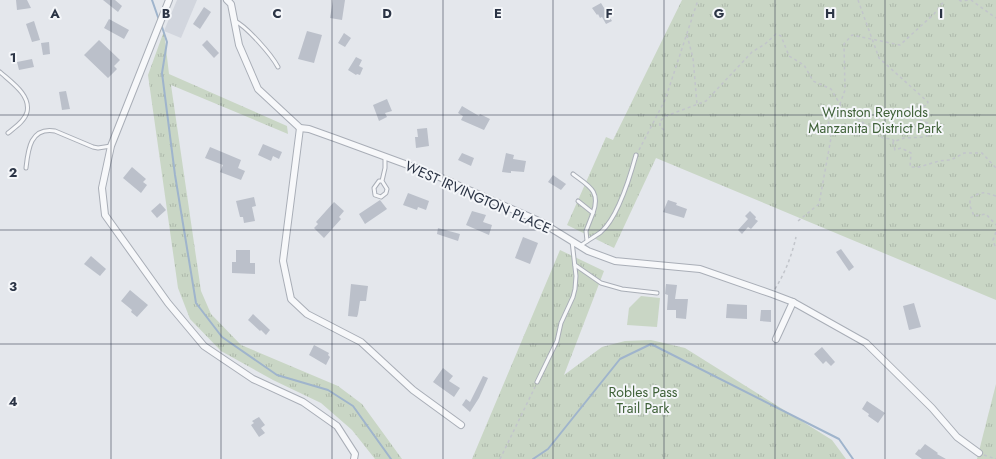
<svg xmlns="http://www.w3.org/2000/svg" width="996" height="459" font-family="Jost,sans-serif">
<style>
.built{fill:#d2d6de}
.grass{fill:#c9d6c5}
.park{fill:url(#park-tufts)}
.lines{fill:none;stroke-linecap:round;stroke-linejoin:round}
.stream{stroke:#9fb4cc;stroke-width:2}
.building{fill:#bbc0ca}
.lane-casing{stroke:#a9aeb7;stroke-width:5}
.street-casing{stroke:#a9aeb7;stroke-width:8}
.path{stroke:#c2c5cb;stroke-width:1.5;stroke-dasharray:3 3;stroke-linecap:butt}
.lane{stroke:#f7f8fa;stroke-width:3}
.street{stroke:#f7f8fa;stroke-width:6}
.grid{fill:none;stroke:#2b3445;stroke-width:1;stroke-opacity:0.55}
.labels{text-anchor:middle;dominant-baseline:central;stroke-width:4;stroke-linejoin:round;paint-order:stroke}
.park-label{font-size:14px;fill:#3f6138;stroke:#f4f6f9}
.street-label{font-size:14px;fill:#2b3445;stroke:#f4f6f9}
.grid-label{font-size:13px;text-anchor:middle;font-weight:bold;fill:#2b3445;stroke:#f4f6f9;stroke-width:4;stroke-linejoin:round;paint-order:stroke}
</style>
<defs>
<pattern id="park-tufts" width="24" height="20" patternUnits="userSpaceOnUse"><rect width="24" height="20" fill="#c9d6c5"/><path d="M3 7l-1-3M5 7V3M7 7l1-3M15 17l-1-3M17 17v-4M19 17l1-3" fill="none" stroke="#adb8ab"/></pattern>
</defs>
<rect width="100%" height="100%" fill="#e4e7ec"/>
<polygon class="built" points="177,0 197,0 181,38 164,31"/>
<polygon class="grass" points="641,296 660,298 657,327 627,325 629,308"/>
<g class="park">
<polygon points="682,0 996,0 996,300 656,158 614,248 567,225 606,137 613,140"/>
<polygon points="164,31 169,74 287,126 288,134 171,85 201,291 211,314 241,345 338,386 362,404 402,459 375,459 352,430 321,403 273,380 221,351 190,319 178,288 148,75"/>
<polygon points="560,250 604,271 564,375 602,347 625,341 651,340 685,348 832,440 846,459 472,459"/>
<polygon points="996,384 996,459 977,459"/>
</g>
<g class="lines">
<g class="stream">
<polyline points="152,0 159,20"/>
<polyline points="161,24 167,42 162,73 175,175 196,303 222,337 277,375 328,390 353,406 391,459"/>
<polyline points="533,459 548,449 620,359 651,344 839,439 853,459"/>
</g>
</g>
<g class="building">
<polygon points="16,0 27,0 31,8 17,10"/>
<polygon points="103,0 115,0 122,6 118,12"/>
<polygon points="333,0 345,0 342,20 330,18"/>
<polygon points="601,3 612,21 606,24 602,17 600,18 598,14 597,15 592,8"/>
<polygon points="204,7 211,12 200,29 193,24"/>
<polygon points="109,19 129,30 124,39 104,28"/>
<polygon points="34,21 40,40 32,42 26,24"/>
<polygon points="307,31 322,35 314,63 298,59"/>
<polygon points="344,33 351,38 345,47 338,43"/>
<polygon points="99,40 120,60 114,66 117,69 108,78 84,55"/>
<polygon points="207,40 219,53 214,58 202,45"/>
<polygon points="49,42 50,54 43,55 41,43"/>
<polygon points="356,57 362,60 359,66 363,68 360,75 357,74 356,75 348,70"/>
<polygon points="32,59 34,67 19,70 17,62"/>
<polygon points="66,91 70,109 62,110 59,92"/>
<polygon points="387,99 392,111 385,113 387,117 379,121 373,105"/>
<polygon points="462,106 479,116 480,114 490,119 484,130 461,120 463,116 458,113"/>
<polygon points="427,128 429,146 416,148 415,137 418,137 417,129"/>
<polygon points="263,144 282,152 279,159 273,156 271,161 258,155"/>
<polygon points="210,147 241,160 238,168 245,171 241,180 220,172 223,165 205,158"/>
<polygon points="462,153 474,158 471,166 458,160"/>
<polygon points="506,153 514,155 513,159 526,161 524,172 511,171 511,173 502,172"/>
<polygon points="132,167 146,179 143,182 147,185 141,193 123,178"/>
<polygon points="553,175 566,184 561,190 548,182"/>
<polygon points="408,193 429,201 426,210 418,207 417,210 403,205"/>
<polygon points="254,197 256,206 252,207 255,221 244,223 243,217 240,217 236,201"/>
<polygon points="380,200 387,209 365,224 359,214"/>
<polygon points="668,200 677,203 676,205 687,209 684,218 663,212"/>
<polygon points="334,202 344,211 339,217 341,219 324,238 314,228 318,224 316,222"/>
<polygon points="160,203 166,210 157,218 151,211"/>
<polygon points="472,211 486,215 483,222 492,225 489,235 466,225"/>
<polygon points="750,211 756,217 755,219 758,221 751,229 748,227 742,234 738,230 748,219 745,216"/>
<polygon points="438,228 460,234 458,241 437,234"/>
<polygon points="523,237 538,243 530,264 515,258"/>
<polygon points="841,249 854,267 849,271 836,252"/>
<polygon points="236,250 250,250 250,263 255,263 255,274 232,273 232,262 236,262"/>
<polygon points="91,256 106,269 100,276 84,264"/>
<polygon points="351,284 368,286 366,301 360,301 358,314 357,317 348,316"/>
<polygon points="666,284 677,285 675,299 688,299 686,319 676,318 676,310 667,310 668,295 665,294"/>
<polygon points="130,290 148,305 137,317 131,312 132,310 121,301"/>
<polygon points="914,303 921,327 909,330 903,306"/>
<polygon points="727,304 747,305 747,319 726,318"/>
<polygon points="761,310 771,310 771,322 760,321"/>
<polygon points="253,314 270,330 266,335 261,330 260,331 248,320"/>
<polygon points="314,345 329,353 328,355 330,357 326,365 309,355"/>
<polygon points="822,347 835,362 831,366 826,361 823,364 814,354"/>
<polygon points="443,368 453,376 449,381 460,388 454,397 433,382"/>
<polygon points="483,376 488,378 479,398 470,412 462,405 466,399 470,402"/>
<polygon points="867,401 885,413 878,423 868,416 869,414 862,409"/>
<polygon points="259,417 265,425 261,428 265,433 259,437 251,425 254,423 252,421"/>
<polygon points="925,444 938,453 937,454 946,459 922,459 915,454 919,449 920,450"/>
</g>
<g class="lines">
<defs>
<g id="lane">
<path d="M235,21C247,27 271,54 278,67"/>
<path d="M0,72C11,82 31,95 27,112C25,121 14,128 8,133"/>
<path d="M26,168C28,150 30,127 55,131L93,147L98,148L111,146"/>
<path d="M573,174C589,186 601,191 593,213"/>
<polyline points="382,181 379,181 374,188 375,195 381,197 386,193 387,189 382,181 385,168 385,157"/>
<polyline points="578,201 593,213 586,231 587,241"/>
<path d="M580,246C587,241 594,237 601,232C618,217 630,177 636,155"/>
<polyline points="575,265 601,283 622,289 657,293"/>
<polyline points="537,382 557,341 561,323 573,297 575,289 576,276 572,241"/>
</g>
<g id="street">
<polyline points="169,0 111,146 102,188 105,215 168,303 204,346 253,379 303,402 337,426 355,454 354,459"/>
<polyline points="227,0 231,4 239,45 258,89 300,128 309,129 337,139 435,175 541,222 588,251 615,261 700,269 772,294 793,302 866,343 932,408 957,437 979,453"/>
<polyline points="300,128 283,261 291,299 307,314 361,342 413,390 461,425"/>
<polyline points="776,339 793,302"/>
</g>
</defs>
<use href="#lane" class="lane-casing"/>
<use href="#street" class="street-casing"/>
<g class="path">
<polyline points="858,0 879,58 928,102 927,105 917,108 911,106 908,108 916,118 932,125 929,134 925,137 904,138 893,142 895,150 901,148 911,153 910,167 919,167 939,161 951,160 964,153 982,153 996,168"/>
<polyline points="959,0 961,1 971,0 996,18"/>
<polyline points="687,35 693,58 697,104"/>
<polyline points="664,130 660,127 660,121 666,116 706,101 752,52 765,44 776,34 781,36 789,56 804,65 813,81 831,89 844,111 852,117 858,119 883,138 892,139 895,142"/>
<polyline points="639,150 665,100 698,0"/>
<path d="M996,196C983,192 983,191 970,198V206L974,216L986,214L996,225"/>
<polyline points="798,221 819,204 831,138 828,119 840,104 845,90 844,44 852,35 900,45 934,14 945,0"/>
<polyline points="996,232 993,240 996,249"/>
<path d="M775,289C785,273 792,255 796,237"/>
<polyline points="984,455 996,459"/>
<polyline points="500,459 535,387"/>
</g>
<use href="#lane" class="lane"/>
<use href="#street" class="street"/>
</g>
<path class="grid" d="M111,0V459M221,0V459M332,0V459M443,0V459M553,0V459M664,0V459M775,0V459M885,0V459M0,115H996M0,230H996M0,344H996"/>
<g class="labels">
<g class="park-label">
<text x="875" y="112">Winston Reynolds<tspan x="875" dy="16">Manzanita District Park</tspan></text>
<text x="643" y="392">Robles Pass<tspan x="643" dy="16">Trail Park</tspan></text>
</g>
<g class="street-label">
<text transform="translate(478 197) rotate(24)">WEST IRVINGTON PLACE</text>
</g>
</g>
<g class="grid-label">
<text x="55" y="18">A</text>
<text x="166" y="18">B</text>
<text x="277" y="18">C</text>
<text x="387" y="18">D</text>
<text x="498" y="18">E</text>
<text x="609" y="18">F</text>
<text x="719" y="18">G</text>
<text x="830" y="18">H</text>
<text x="941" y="18">I</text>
<text x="13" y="62">1</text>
<text x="13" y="177">2</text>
<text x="13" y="291">3</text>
<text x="13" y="406">4</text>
</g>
</svg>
